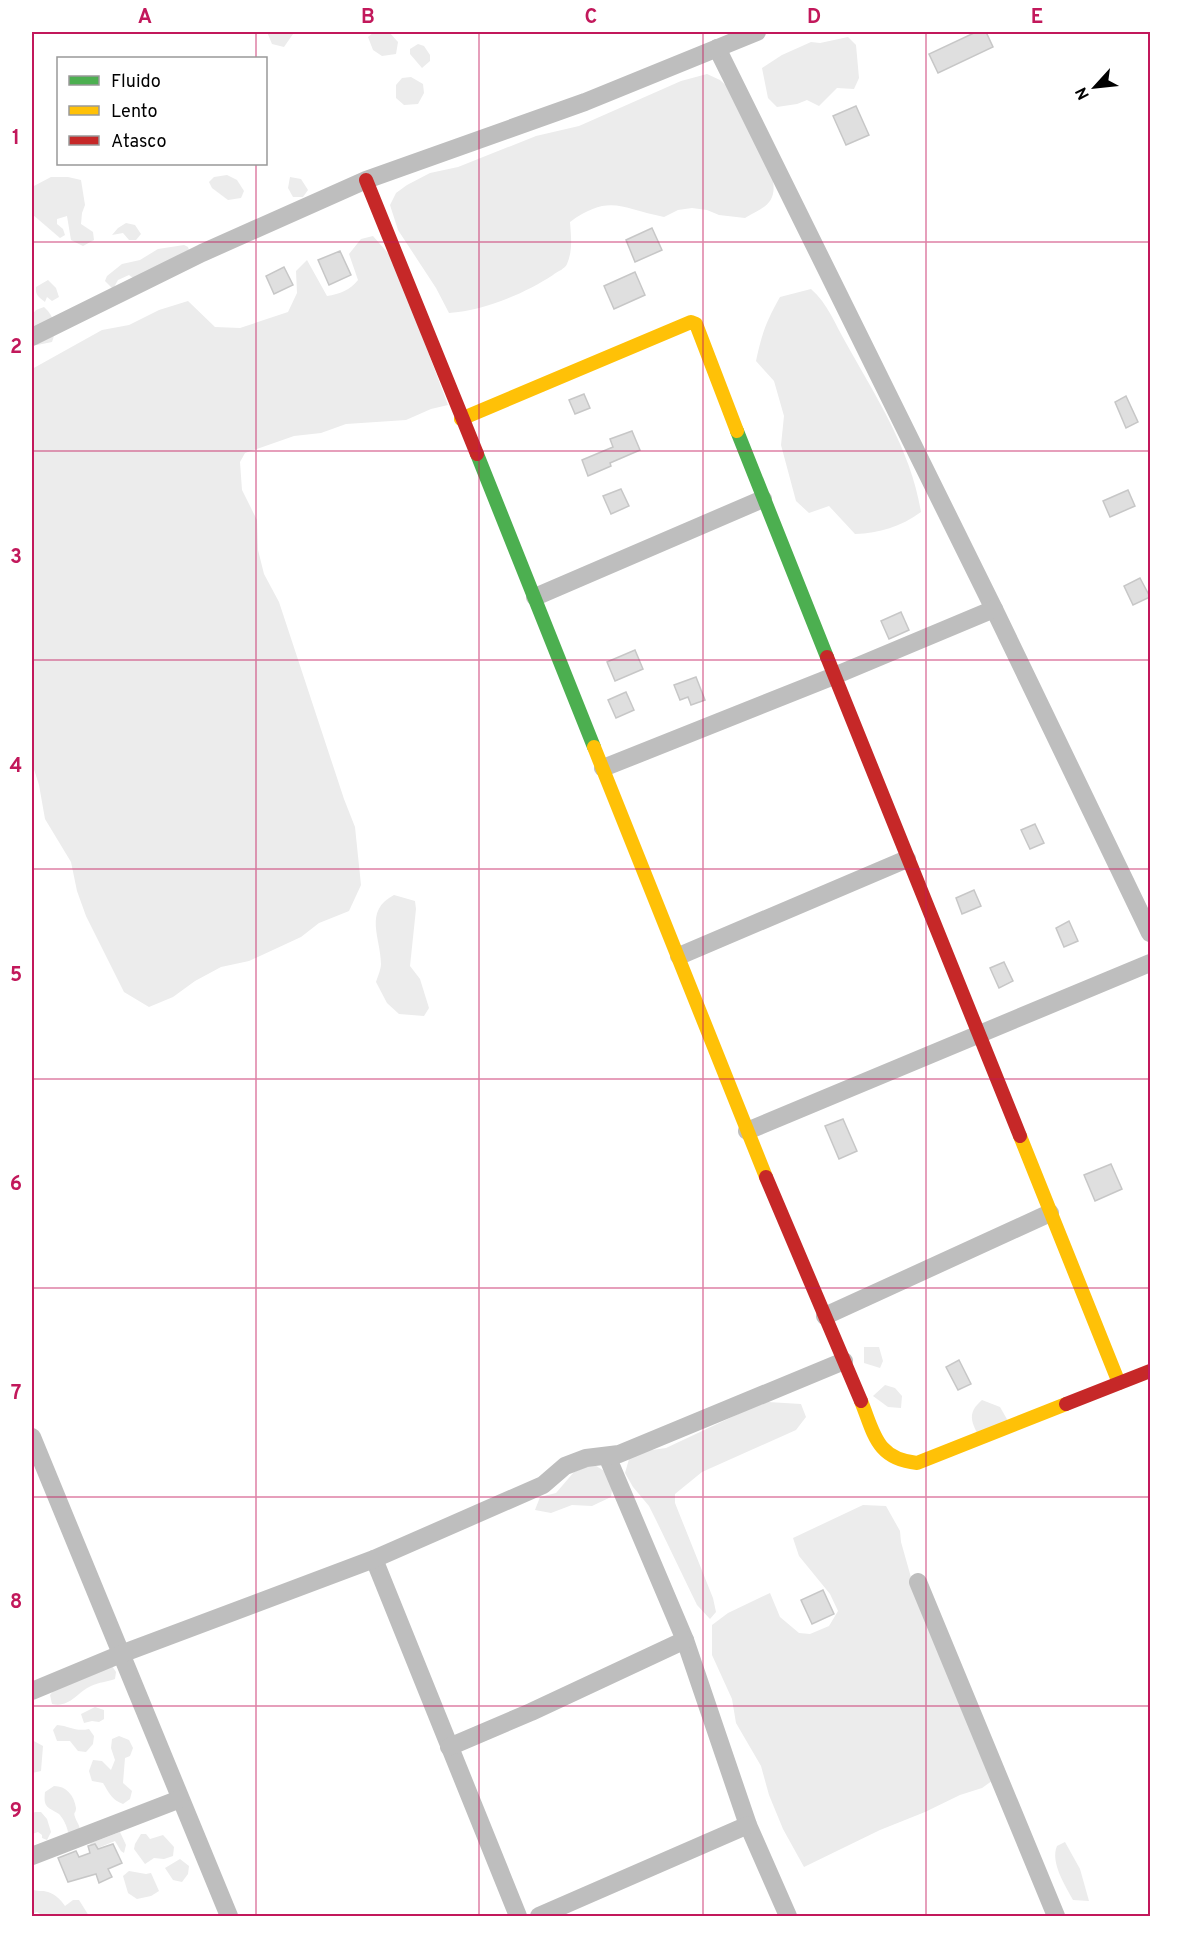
<svg xmlns="http://www.w3.org/2000/svg" width="1182" height="1948" font-family="Overpass,sans-serif">
<style>
.green{fill:#ececec}
.building{fill:#dfdfdf;stroke:#c7c7c7;stroke-width:1.5}
.lines{fill:none;stroke-linecap:round;stroke-linejoin:round}
.street{stroke:#bebebe;stroke-width:18}
.fast{stroke:#4caf50;stroke-width:14}
.slow{stroke:#ffc107;stroke-width:14}
.jam{stroke:#c62828;stroke-width:14}
.grid{fill:none;stroke:#c2185b;stroke-width:1.5;stroke-opacity:0.55}
.neatline{fill:none;stroke:#c2185b;stroke-width:2}
.grid-label{font-size:20px;text-anchor:middle;font-weight:bold;fill:#c2185b}
</style>
<rect width="100%" height="100%" fill="#fff"/>
<g class="green">
<polygon points="267,32 293,32 293,34 284,47 272,44"/>
<polygon points="374,32 389,32 398,42 396,54 382,56 373,50 368,37"/>
<polygon points="848,37 856,45 859,78 854,89 837,88 819,106 807,100 797,104 777,107 768,98 762,68 782,55 811,42 820,43"/>
<polygon points="418,44 424,46 430,55 430,61 422,68 410,54 410,49"/>
<path d="M707,74L720,80L732,91L772,175C778,202 767,206 745,218L719,215L707,210L692,208L678,210L664,217C622,209 610,193 570,222C571,236 573,250 567,264C565,269 558,271 553,275C524,294 483,311 449,313L436,288L398,230L390,205L396,193L407,185L430,173L458,167L536,136L579,126L681,81Z"/>
<polygon points="411,77 423,84 424,93 418,104 404,105 396,98 396,85 402,78"/>
<polygon points="227,175 237,180 244,191 241,198 228,200 212,188 209,182 214,177"/>
<polygon points="51,177 68,177 81,180 85,205 82,213 81,224 93,232 94,240 83,246 71,240 67,216 57,219 57,224 63,229 65,235 60,238 32,214 32,187"/>
<polygon points="290,177 301,179 308,190 303,197 293,197 288,188"/>
<polygon points="126,223 135,225 141,234 136,240 129,240 123,233 112,235 118,228"/>
<path d="M373,236L393,259L448,405L431,409L406,420L346,424L321,433L294,436L245,453L240,462L242,490L257,520L258,550L264,574L279,602L344,799L355,827L361,885L349,911L319,923L301,937L249,961L221,967L195,981L173,997L149,1007L124,992L86,916L77,891L71,862L45,819L39,785L32,763V369L102,330L129,325L159,310L188,301L215,327L240,328L288,312L297,293L296,271L307,260L327,296C340,294 350,290 358,280L349,254L361,239Z"/>
<polygon points="184,245 188,247 191,256 140,283 129,275 118,280 113,289 105,281 107,276 122,264 140,260 158,249"/>
<path d="M48,280L56,288L59,297L52,301L47,297L45,302C39,297 35,295 36,287Z"/>
<path d="M811,289C828,304 835,324 846,343C876,397 911,450 921,512C900,527 880,533 855,534L829,506L809,513L796,501L781,445L784,416L774,381L756,361C762,333 766,322 780,297Z"/>
<path d="M44,307C55,317 57,329 52,342L37,345L32,341V315L36,310Z"/>
<path d="M394,895L415,901L416,909L410,966L420,979L429,1008L424,1016L399,1014L387,1003L376,982C378,976 381,969 381,964C381,938 363,911 394,895Z"/>
<polygon points="864,1347 879,1347 883,1361 880,1368 864,1363"/>
<polygon points="885,1385 895,1388 902,1396 901,1408 888,1407 873,1396"/>
<path d="M982,1400L1000,1407L1008,1421L979,1437C971,1421 967,1413 982,1400Z"/>
<polygon points="768,1402 801,1404 806,1417 796,1430 702,1472 675,1494 675,1503 713,1598 716,1612 710,1619 697,1605 656,1520 649,1506 633,1487 625,1473 629,1459 645,1451 666,1448 749,1409"/>
<polygon points="593,1464 614,1477 611,1497 592,1506 572,1505 551,1513 535,1510 540,1497 556,1493 574,1472"/>
<polygon points="863,1505 886,1506 900,1531 901,1542 916,1595 996,1778 982,1788 960,1795 925,1812 880,1830 804,1867 783,1829 769,1795 761,1766 736,1723 732,1699 712,1655 712,1625 728,1613 770,1593 780,1617 799,1633 810,1634 829,1626 838,1611 830,1594 799,1556 793,1538"/>
<path d="M112,1666L116,1672L115,1679C107,1682 99,1682 91,1686C76,1693 70,1708 52,1704L50,1695L55,1689Z"/>
<polygon points="95,1707 104,1710 104,1719 99,1722 92,1721 84,1723 81,1714"/>
<path d="M57,1725C70,1726 75,1732 89,1729L94,1736L93,1744L86,1752L78,1751L70,1741H57L53,1730Z"/>
<path d="M119,1736L129,1740L133,1748L130,1756L125,1758L123,1783L132,1791L130,1799L123,1804C112,1800 109,1793 103,1783L92,1781L89,1771L93,1760L102,1761L111,1770L115,1760L111,1748L112,1739Z"/>
<polygon points="32,1740 43,1746 41,1771 32,1773"/>
<path d="M54,1786C66,1786 74,1795 76,1808C76,1814 73,1811 75,1817C77,1823 80,1825 80,1831L74,1834L68,1832C67,1826 63,1818 59,1814C48,1807 43,1808 45,1792Z"/>
<polygon points="35,1812 41,1812 47,1819 51,1832 47,1840 42,1838 42,1835 38,1832 32,1834 32,1814"/>
<polygon points="120,1832 126,1845 124,1853 121,1851 115,1841 93,1850 89,1847 91,1843"/>
<polygon points="141,1834 146,1834 150,1839 163,1835 174,1847 173,1856 164,1859 154,1858 145,1864 134,1849 135,1844"/>
<path d="M1065,1842L1080,1869L1089,1901L1073,1900C1065,1885 1050,1862 1057,1846Z"/>
<polygon points="180,1859 189,1866 188,1874 182,1882 173,1880 165,1868"/>
<polygon points="129,1871 146,1874 151,1873 159,1891 151,1896 137,1899 128,1893 123,1876"/>
<path d="M32,1889C37,1892 42,1890 48,1892C55,1894 61,1900 65,1906L73,1900H79L89,1916H43L37,1912L32,1914Z"/>
</g>
<g class="building">
<polygon points="976,32 986,32 993,47 938,73 929,54"/>
<polygon points="856,106 869,135 846,145 833,116"/>
<polygon points="652,228 662,250 635,262 626,240"/>
<polygon points="340,251 351,275 329,285 318,260"/>
<polygon points="284,267 293,285 274,294 266,276"/>
<polygon points="635,272 645,295 614,309 604,286"/>
<polygon points="584,394 590,408 575,414 569,400"/>
<polygon points="1126,396 1138,422 1126,428 1115,402"/>
<polygon points="632,431 640,450 610,463 611,466 588,476 582,460 613,447 610,439"/>
<polygon points="621,489 629,506 611,514 603,496"/>
<polygon points="1128,490 1135,506 1110,517 1103,501"/>
<polygon points="1140,578 1150,597 1133,605 1124,586"/>
<polygon points="901,612 909,630 889,639 881,621"/>
<polygon points="635,650 643,669 615,681 607,662"/>
<polygon points="696,677 705,700 691,705 688,697 680,700 674,685"/>
<polygon points="626,692 634,710 616,718 608,700"/>
<polygon points="1035,824 1044,843 1030,849 1021,830"/>
<polygon points="974,890 981,906 962,914 956,898"/>
<polygon points="1069,921 1078,941 1064,947 1056,928"/>
<polygon points="1004,962 1013,981 999,988 990,968"/>
<polygon points="843,1119 857,1151 839,1159 825,1126"/>
<polygon points="1111,1164 1122,1189 1095,1201 1084,1175"/>
<polygon points="959,1360 971,1384 958,1390 946,1367"/>
<polygon points="823,1590 834,1614 812,1624 801,1600"/>
<polygon points="95,1844 98,1849 113,1844 122,1863 108,1869 112,1877 99,1883 96,1874 68,1882 58,1858 76,1851 79,1857 90,1853 88,1846"/>
</g>
<g class="lines">
<g class="street">
<polyline points="717,48 994,609 1150,933"/>
<polyline points="32,337 202,253 366,180 585,102 757,32"/>
<polyline points="535,597 763,499"/>
<polyline points="603,768 834,676 994,609"/>
<polyline points="679,956 907,859"/>
<polyline points="747,1131 1150,963"/>
<polyline points="825,1316 1050,1213"/>
<polyline points="32,1437 229,1916"/>
<polyline points="607,1456 685,1640 748,1825 788,1916"/>
<polyline points="374,1559 518,1916"/>
<polyline points="918,1582 1056,1916"/>
<polyline points="32,1691 121,1654 374,1559 543,1485 565,1466 586,1458 619,1454 844,1361"/>
<polyline points="449,1747 531,1712 685,1640"/>
<polyline points="32,1856 180,1799"/>
<polyline points="539,1916 748,1825"/>
</g>
<g class="fast">
<polyline points="737,431 827,657"/>
<polyline points="477,454 594,747"/>
</g>
<g class="slow">
<polyline points="461,419 691,322 696,324 737,431"/>
<polyline points="594,747 766,1177"/>
<polyline points="1020,1136 1119,1383"/>
<path d="M861,1401C874,1433 876,1459 917,1463L1066,1404"/>
</g>
<g class="jam">
<polyline points="366,180 477,454"/>
<polyline points="827,657 1020,1136"/>
<polyline points="766,1177 861,1401"/>
<polyline points="1066,1404 1150,1371"/>
</g>
</g>
<path class="grid" d="M256,32V58M479,32V1916M703,32V1916M926,32V1916M256,164V1916M32,242H1150M32,451H1150M32,660H1150M32,869H1150M32,1079H1150M32,1288H1150M32,1497H1150M32,1706H1150"/>
<rect width="1182" height="1948" fill="none" stroke="#ffffff" stroke-width="66"/>
<rect x="57" y="57" width="210" height="108" fill="#ffffff" stroke="#999999" stroke-width="1.5"/>
<rect x="69" y="76" width="30" height="9" fill="#4caf50" stroke="#999999" stroke-width="1.5"/>
<text x="111" y="87" font-size="18" fill="#000000">Fluido</text>
<rect x="69" y="106" width="30" height="9" fill="#ffc107" stroke="#999999" stroke-width="1.5"/>
<text x="111" y="117" font-size="18" fill="#000000">Lento</text>
<rect x="69" y="136" width="30" height="9" fill="#c62828" stroke="#999999" stroke-width="1.5"/>
<text x="111" y="147" font-size="18" fill="#000000">Atasco</text>
<g transform="translate(1095 87) rotate(243)" stroke="#ffffff" stroke-width="4.5" paint-order="stroke">
<path d="M0-4.5L10 22L0 15L-10 22Z" fill="#000000"/>
<text y="-9" font-size="16" font-weight="bold" text-anchor="middle" fill="#000000">N</text>
</g>
<rect x="33" y="33" width="1116" height="1882" class="neatline"/>
<g class="grid-label">
<text x="145" y="23">A</text>
<text x="368" y="23">B</text>
<text x="591" y="23">C</text>
<text x="814" y="23">D</text>
<text x="1037" y="23">E</text>
<text x="16" y="144">1</text>
<text x="16" y="353">2</text>
<text x="16" y="563">3</text>
<text x="16" y="772">4</text>
<text x="16" y="981">5</text>
<text x="16" y="1190">6</text>
<text x="16" y="1399">7</text>
<text x="16" y="1608">8</text>
<text x="16" y="1817">9</text>
</g>
</svg>
